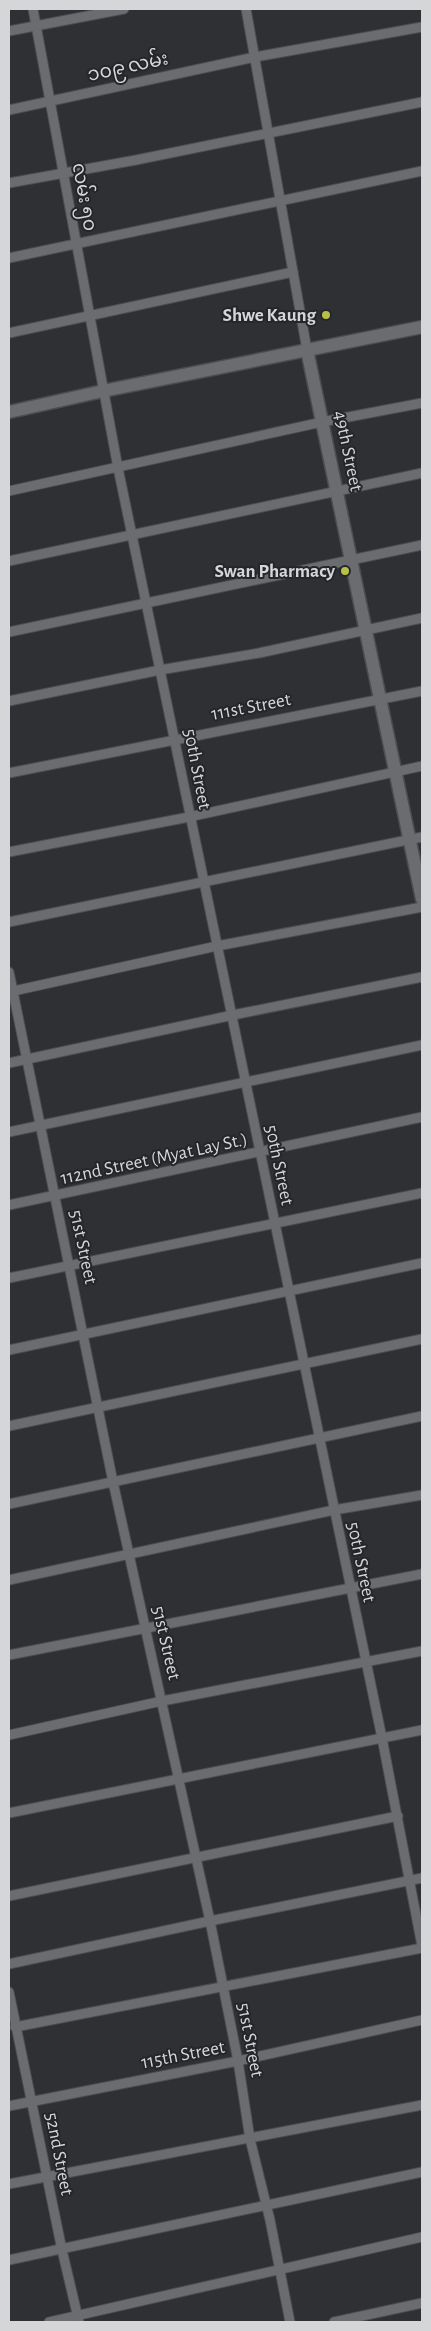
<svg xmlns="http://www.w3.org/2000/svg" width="431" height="2331" font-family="'Alegreya Sans','Noto Sans Myanmar',sans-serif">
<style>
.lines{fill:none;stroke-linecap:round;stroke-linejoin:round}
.minor-casing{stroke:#4b4d50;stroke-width:11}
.secondary-casing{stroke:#4b4d50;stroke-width:15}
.minor{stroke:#6a6c70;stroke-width:9}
.secondary{stroke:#6a6c70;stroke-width:12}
.poi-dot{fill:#b8c147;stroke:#242629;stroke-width:2}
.labels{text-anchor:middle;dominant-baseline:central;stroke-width:4;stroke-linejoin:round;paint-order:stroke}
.street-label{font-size:19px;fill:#d5d6d8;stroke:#242629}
.poi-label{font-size:19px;font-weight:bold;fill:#d5d6d8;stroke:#242629;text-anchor:end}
</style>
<rect width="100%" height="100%" fill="#2e3033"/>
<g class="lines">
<defs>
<g id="minor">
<polyline points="33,9 118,468 382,1738 422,1946"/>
<polyline points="246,9 307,350"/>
<polyline points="9,31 124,9"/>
<polyline points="9,110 255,57 422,27"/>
<polyline points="9,183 136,160 422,102"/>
<polyline points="9,258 422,171"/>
<polyline points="9,333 293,272"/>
<polyline points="9,491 322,422 422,403"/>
<polyline points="9,561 422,473"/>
<polyline points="9,632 422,545"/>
<polyline points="9,701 160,670 259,653 422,618"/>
<polyline points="9,773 422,691"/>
<polyline points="9,852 189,817 422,766"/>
<polyline points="9,922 422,837"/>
<polyline points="9,972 113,1482 210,1921 238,2061 250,2139 270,2220 290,2322"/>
<polyline points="9,992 217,946 422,907"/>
<polyline points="9,1063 233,1015 422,977"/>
<polyline points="9,1132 422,1045"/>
<polyline points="9,1205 422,1117"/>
<polyline points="9,1278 422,1193"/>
<polyline points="9,1350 422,1263"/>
<polyline points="9,1426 422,1339"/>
<polyline points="9,1504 422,1416"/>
<polyline points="9,1580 334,1510 422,1495"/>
<polyline points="9,1655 422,1574"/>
<polyline points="9,1735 162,1701 422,1651"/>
<polyline points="9,1813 422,1730"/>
<polyline points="9,1896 398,1816"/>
<polyline points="9,1964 210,1921 422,1878"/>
<polyline points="9,1992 62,2250 79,2322"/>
<polyline points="15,2027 422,1948"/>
<polyline points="9,2106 238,2061 422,2020"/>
<polyline points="9,2184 422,2105"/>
<polyline points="9,2260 422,2172"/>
<polyline points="49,2322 422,2237"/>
<polyline points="334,2322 422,2303"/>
</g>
<g id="secondary">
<polyline points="307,350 422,899"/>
<polyline points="9,412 103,391 422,327"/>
</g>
</defs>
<use href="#minor" class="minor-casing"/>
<use href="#secondary" class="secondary-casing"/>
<use href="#minor" class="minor"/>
<use href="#secondary" class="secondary"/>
</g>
<g class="poi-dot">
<circle cx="326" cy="315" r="5"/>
<circle cx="345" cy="571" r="5"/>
</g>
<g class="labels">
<g class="street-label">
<text transform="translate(128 67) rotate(-12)">၁၀၉ လမ်း</text>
<text transform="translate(84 197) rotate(80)">လမ်း ၅၀</text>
<text transform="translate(348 451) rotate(78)">49th Street</text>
<text transform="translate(251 707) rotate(-11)">111st Street</text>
<text transform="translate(197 769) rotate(79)">50th Street</text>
<text transform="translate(154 1159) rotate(-12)">112nd Street (Myat Lay St.)</text>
<text transform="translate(279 1165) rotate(78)">50th Street</text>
<text transform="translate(83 1247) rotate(78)">51st Street</text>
<text transform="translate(361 1562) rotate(78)">50th Street</text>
<text transform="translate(166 1643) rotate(77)">51st Street</text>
<text transform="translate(250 2040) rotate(79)">51st Street</text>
<text transform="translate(183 2055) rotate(-11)">115th Street</text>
<text transform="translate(59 2154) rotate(79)">52nd Street</text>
</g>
<g class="poi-label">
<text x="316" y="315">Shwe Kaung</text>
<text x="335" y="571">Swan Pharmacy</text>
</g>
</g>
<rect width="431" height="2331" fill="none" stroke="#d5d6d8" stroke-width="20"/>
</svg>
